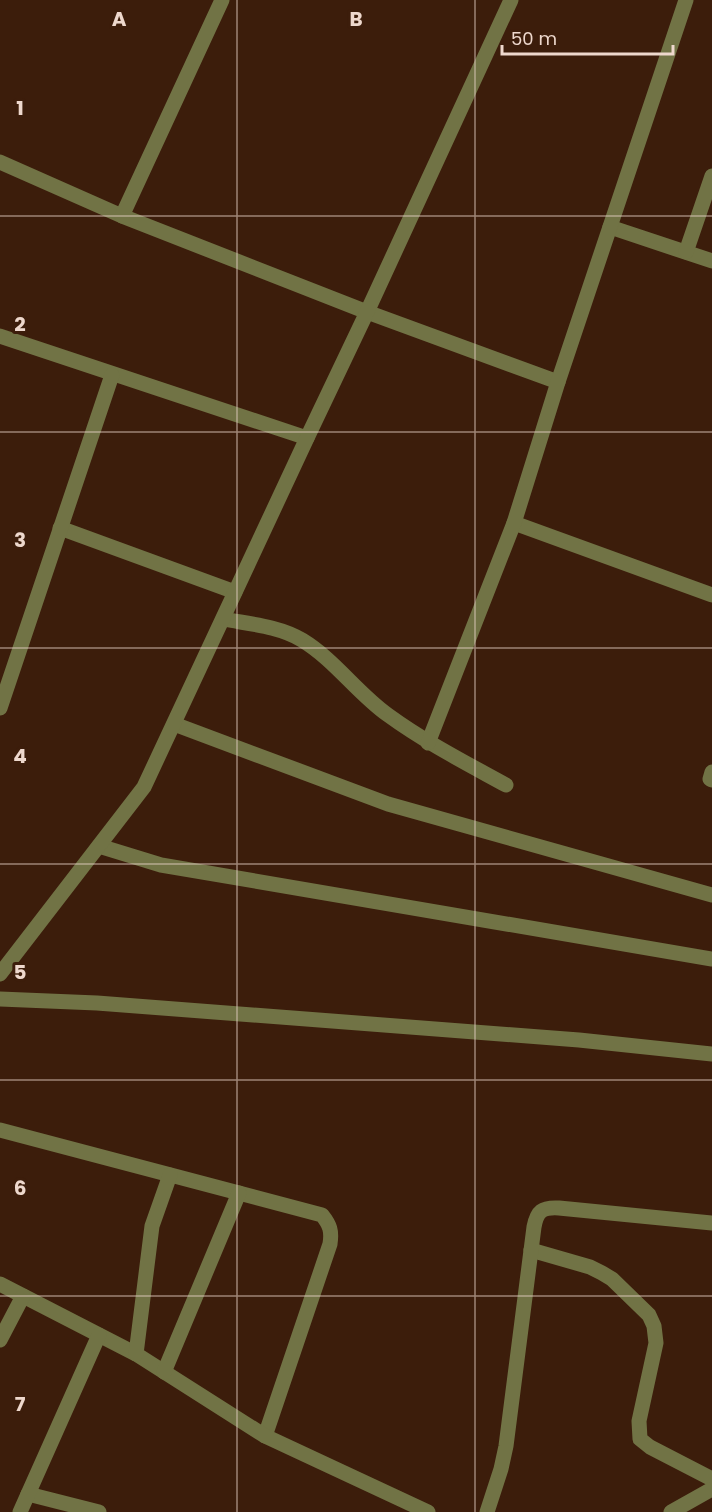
<svg xmlns="http://www.w3.org/2000/svg" width="712" height="1512" font-family="Poppins,sans-serif">
<style>
.lines{fill:none;stroke-linecap:round;stroke-linejoin:round}
.minor{stroke:#717345;stroke-width:15}
.grid{fill:none;stroke:#eed8cd;stroke-width:1.5;stroke-opacity:0.55}
.grid-label{font-size:20px;text-anchor:middle;font-weight:bold;fill:#eed8cd;stroke:#3c1d0b;stroke-width:6;stroke-linejoin:round;paint-order:stroke}
</style>
<rect width="100%" height="100%" fill="#3c1d0b"/>
<g class="lines">
<g class="minor">
<polyline points="0,162 122,216 367,312 558,382"/>
<polyline points="122,216 222,0"/>
<polyline points="610,227 712,261"/>
<polyline points="686,252 712,176"/>
<polyline points="0,336 307,438"/>
<polyline points="514,523 712,595"/>
<polyline points="60,528 235,592"/>
<path d="M223,619C249,624 279,626 302,640C335,660 357,693 388,715C425,742 466,763 506,785"/>
<polyline points="0,708 112,375"/>
<polyline points="174,724 388,804 712,895"/>
<polyline points="428,743 514,523 558,382 686,0"/>
<polyline points="712,772 710,779 712,780"/>
<polyline points="99,846 161,865 712,959"/>
<polyline points="0,974 144,787 307,438 367,312 511,0"/>
<polyline points="0,999 97,1003 579,1040 712,1054"/>
<path d="M0,1130L322,1215C330,1225 332,1231 330,1244L265,1436"/>
<polyline points="531,1250 590,1267 602,1273 612,1279 649,1315 654,1326 656,1343 639,1421 640,1439 650,1447 712,1479"/>
<polyline points="0,1284 136,1354 265,1436 428,1512"/>
<polyline points="0,1340 23,1296"/>
<polyline points="136,1354 152,1226 170,1175"/>
<polyline points="164,1372 239,1193"/>
<polyline points="28,1494 99,1512"/>
<polyline points="20,1512 99,1335"/>
<path d="M487,1512L501,1469L506,1446L534,1227C537,1211 542,1207 559,1208L712,1223"/>
<polyline points="671,1512 712,1489"/>
</g>
</g>
<path class="grid" d="M237,0V1512M475,0V1512M0,216H712M0,432H712M0,648H712M0,864H712M0,1080H712M0,1296H712"/>
<g class="grid-label">
<text x="119" y="26">A</text>
<text x="356" y="26">B</text>
<text x="20" y="115">1</text>
<text x="20" y="331">2</text>
<text x="20" y="547">3</text>
<text x="20" y="763">4</text>
<text x="20" y="979">5</text>
<text x="20" y="1195">6</text>
<text x="20" y="1411">7</text>
</g>
<path d="M502 45v9h171v-9" fill="none" stroke="#eed8cd" stroke-width="3"/>
<text x="511" y="45" font-size="18" fill="#eed8cd" stroke="#3c1d0b" stroke-width="4.5" paint-order="stroke">50 m</text>
</svg>
